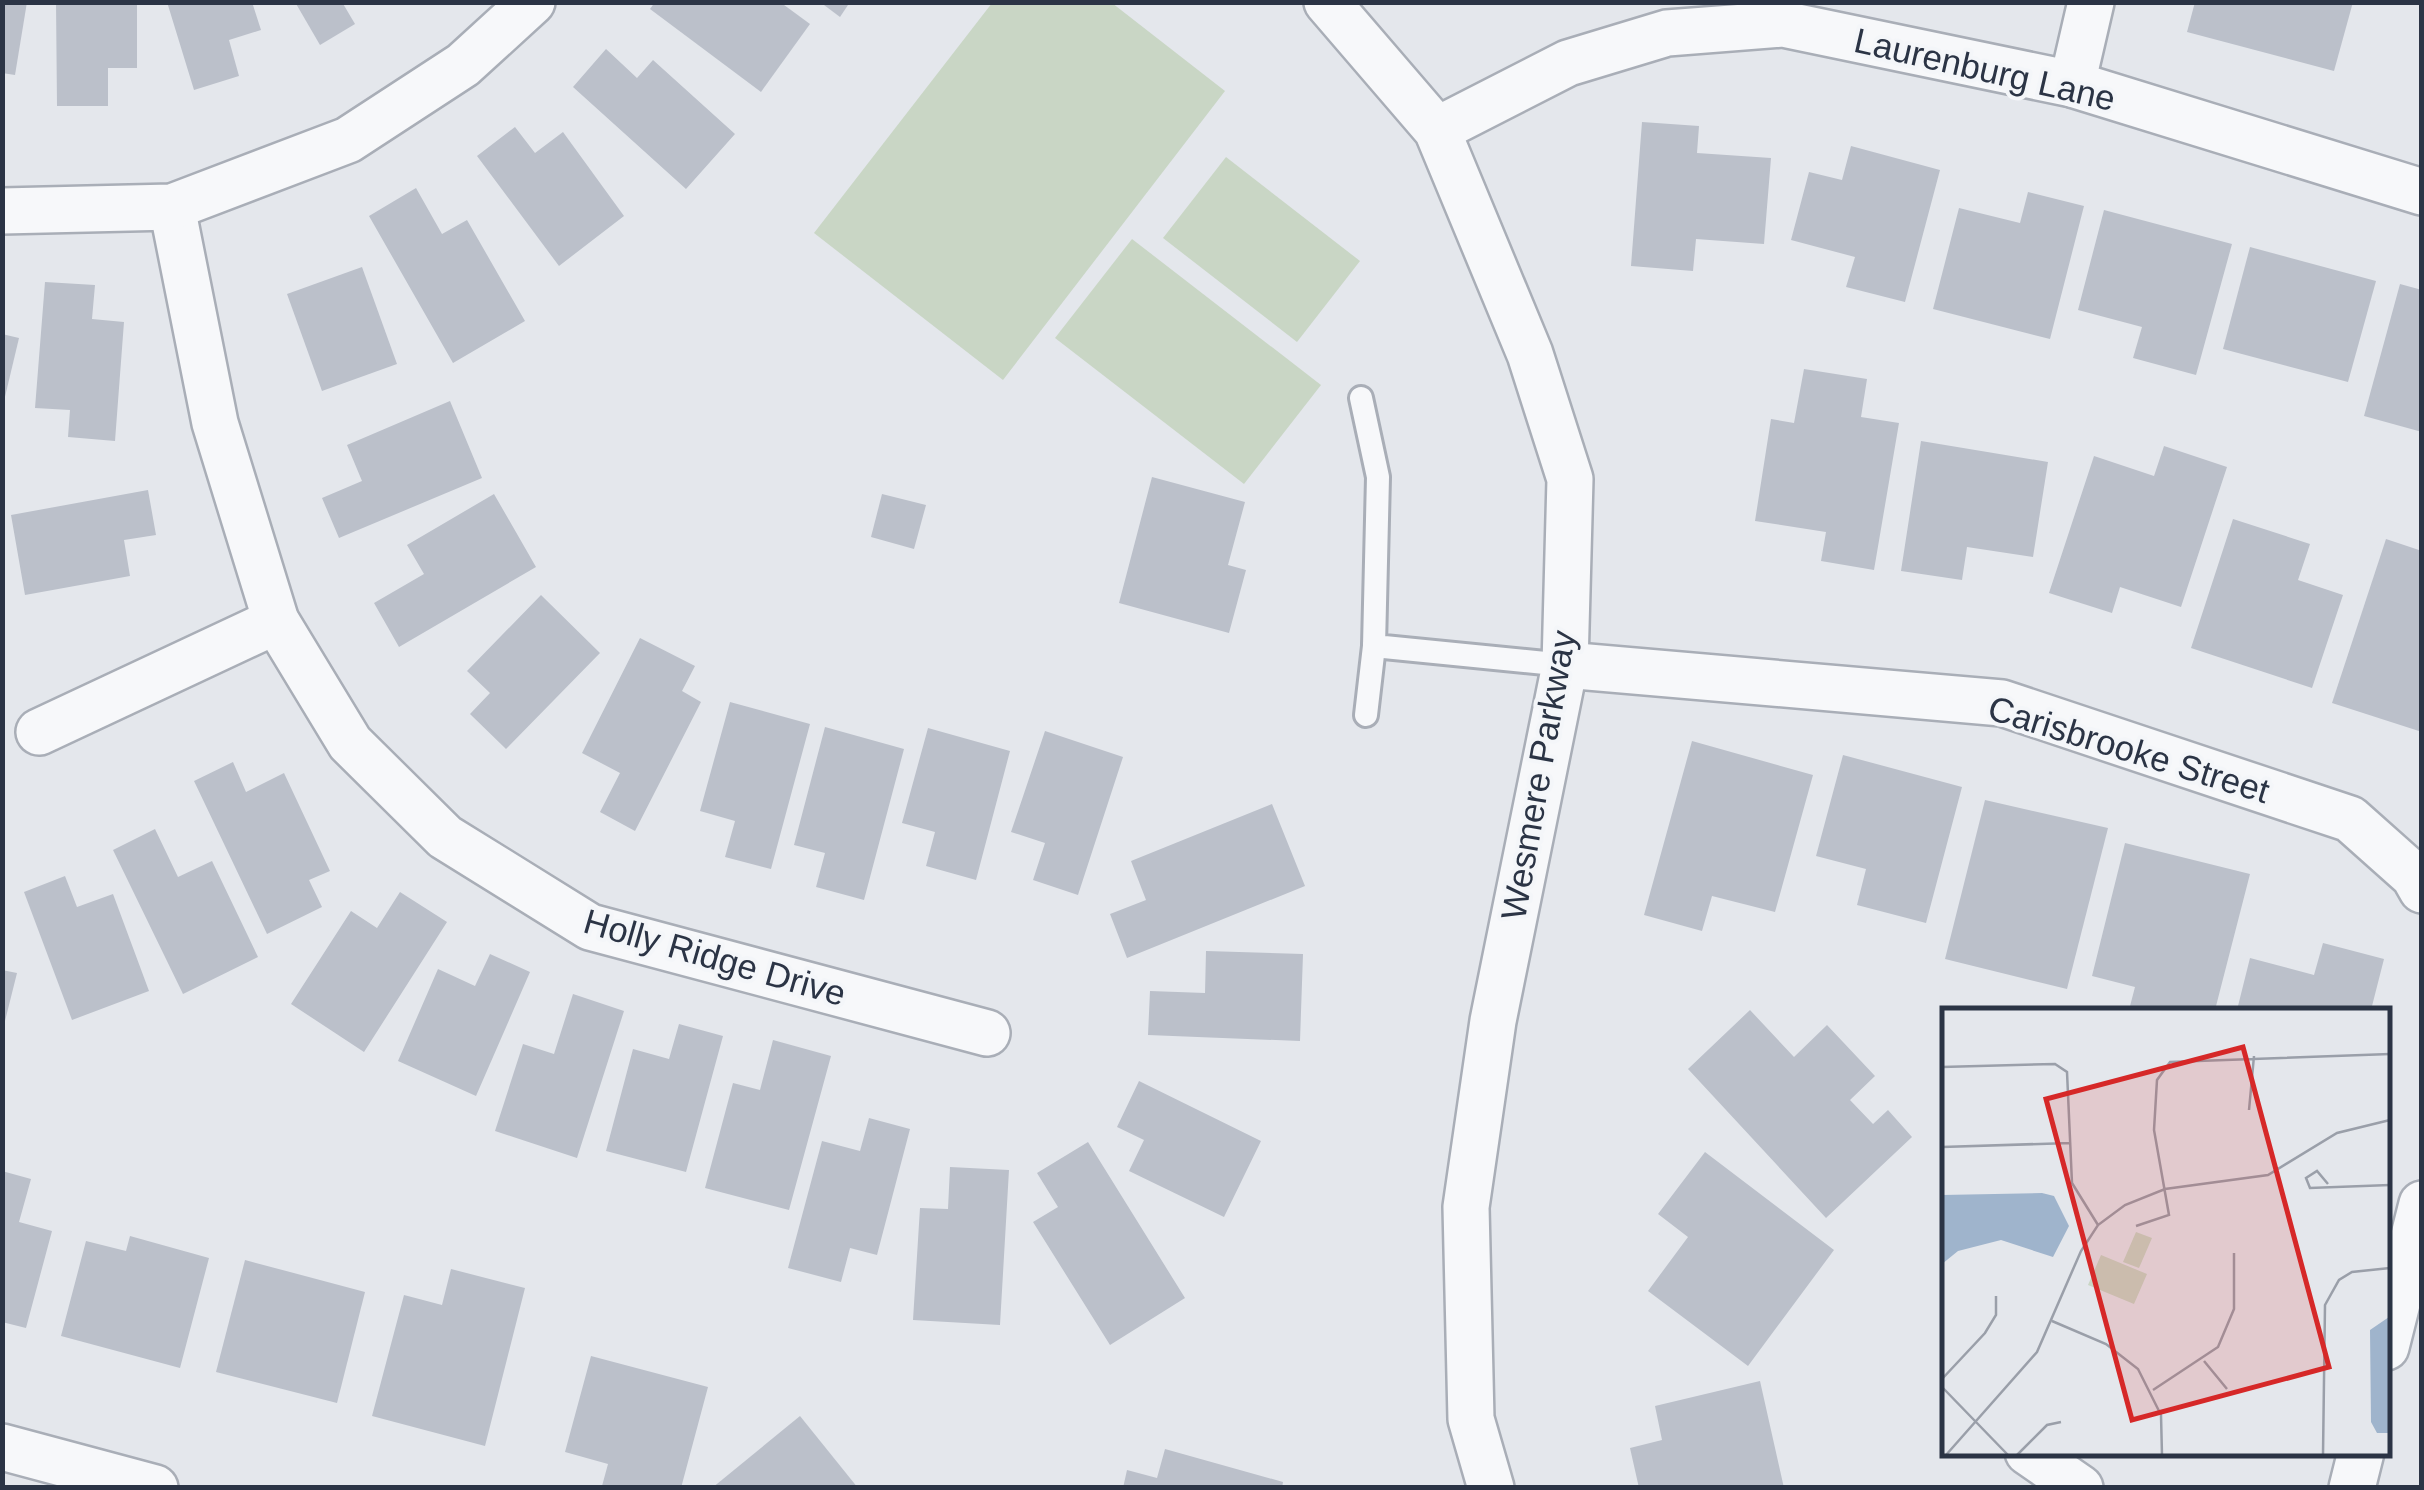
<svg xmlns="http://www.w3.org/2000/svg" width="2424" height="1490" font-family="Helvetica,sans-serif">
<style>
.green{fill:#c9d6c5}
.building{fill:#bbc0ca}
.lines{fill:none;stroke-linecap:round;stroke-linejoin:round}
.service-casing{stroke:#a9aeb7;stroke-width:28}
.minor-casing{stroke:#a9aeb7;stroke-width:50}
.service{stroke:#f7f8fa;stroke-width:22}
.minor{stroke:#f7f8fa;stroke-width:45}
.labels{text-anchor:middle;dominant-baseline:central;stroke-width:8;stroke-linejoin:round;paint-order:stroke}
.street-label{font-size:35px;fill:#2b3445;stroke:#f4f6f9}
.inset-road{fill:none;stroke:#9a9fa9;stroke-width:2.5}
.view{fill:#d62828;fill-opacity:0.15;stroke:#d62828;stroke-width:5}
.inset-edge{fill:none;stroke:#2b3445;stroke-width:5}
</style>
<rect width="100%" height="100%" fill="#e4e7ec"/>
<g class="green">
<polygon points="992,3 1112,3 1225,91 1003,380 814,233"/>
<polygon points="1226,157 1360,261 1297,342 1163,238"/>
<polygon points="1132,239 1321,385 1244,484 1055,338"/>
</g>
<g class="building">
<polygon points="2,2 27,2 15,75 2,73"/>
<polygon points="56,2 137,2 137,68 108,68 108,106 57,106"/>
<polygon points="167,2 252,2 261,30 229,40 239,76 194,90"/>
<polygon points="295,2 342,2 355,24 320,45"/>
<polygon points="655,2 780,2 810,24 761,92 650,9"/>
<polygon points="820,2 850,2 840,17"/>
<polygon points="2195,2 2353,2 2334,71 2187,32"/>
<polygon points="606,49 637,78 653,60 735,134 686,189 573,87"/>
<polygon points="1642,122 1699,126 1697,153 1771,158 1764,244 1696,239 1693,271 1631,266"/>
<polygon points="515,127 535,153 563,132 624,216 559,266 477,156"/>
<polygon points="1851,146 1940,170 1905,302 1846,287 1855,257 1791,240 1809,172 1842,180"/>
<polygon points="416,188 442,234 467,220 525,321 453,363 369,216"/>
<polygon points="2028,192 2084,206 2050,339 1933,309 1959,208 2020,223"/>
<polygon points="2104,210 2232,244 2196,375 2133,358 2142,327 2078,310"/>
<polygon points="2250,247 2376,281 2348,382 2223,349"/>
<polygon points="362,267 397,364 322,391 287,294"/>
<polygon points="45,282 95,285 92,319 124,322 115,441 68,437 70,410 35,408"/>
<polygon points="2400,284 2422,290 2422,432 2364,416"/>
<polygon points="2,334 19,338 4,401 2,401"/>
<polygon points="1804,369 1867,379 1861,417 1899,423 1874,570 1821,561 1826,532 1755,521 1771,419 1794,423"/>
<polygon points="450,401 482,478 339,538 322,498 362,481 347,445"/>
<polygon points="1921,441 2048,462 2033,557 1967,547 1962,580 1901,571"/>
<polygon points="2164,446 2227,467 2181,607 2120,587 2112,613 2049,593 2094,456 2154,476"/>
<polygon points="1152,477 1245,502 1228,565 1246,570 1229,633 1119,603"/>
<polygon points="148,490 156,535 124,540 130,576 25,595 11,515"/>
<polygon points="494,494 536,567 399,647 374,603 424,574 407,545"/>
<polygon points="882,494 926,505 914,549 871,537"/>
<polygon points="2233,519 2310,544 2298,580 2343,595 2312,688 2191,648"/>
<polygon points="2386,539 2422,551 2422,732 2332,703"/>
<polygon points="541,595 600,653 506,749 470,714 490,693 467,671"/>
<polygon points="640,638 695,666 682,691 701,702 635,831 600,812 620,773 582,753"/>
<polygon points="730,702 810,724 771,869 725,857 735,821 700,811"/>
<polygon points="825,727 904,749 864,900 816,887 825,853 794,845"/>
<polygon points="928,728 1010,751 976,880 926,866 935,832 902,823"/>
<polygon points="1045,731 1123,757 1078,895 1033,880 1045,843 1011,832"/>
<polygon points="1692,741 1813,775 1775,912 1712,896 1702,931 1644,915"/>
<polygon points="1843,755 1962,787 1926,923 1857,905 1866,869 1816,856"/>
<polygon points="233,762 246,792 284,773 330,871 309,880 322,907 267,934 194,781"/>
<polygon points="1985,800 2108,828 2067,989 1945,959"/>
<polygon points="1272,804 1305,886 1127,958 1110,914 1146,900 1131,861"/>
<polygon points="155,829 178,877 212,861 258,957 183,994 113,850"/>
<polygon points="2125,843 2250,874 2215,1010 2129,1010 2135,987 2092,976"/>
<polygon points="65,876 77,907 113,894 149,991 72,1020 24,892"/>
<polygon points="400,892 447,922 364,1052 291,1004 351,911 377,928"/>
<polygon points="2323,943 2384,959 2371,1010 2237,1010 2250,958 2314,975"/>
<polygon points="1206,951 1303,954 1300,1041 1148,1035 1150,991 1205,993"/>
<polygon points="490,954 530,972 476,1096 398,1061 438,969 475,986"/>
<polygon points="2,970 17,973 4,1025 2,1025"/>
<polygon points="573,994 624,1011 577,1158 495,1131 523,1044 554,1054"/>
<polygon points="1750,1010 1794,1057 1827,1025 1875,1076 1850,1100 1873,1124 1888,1110 1912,1137 1826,1218 1688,1069"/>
<polygon points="679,1024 723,1036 686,1172 606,1151 633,1049 669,1059"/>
<polygon points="773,1040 831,1056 789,1210 705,1188 733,1083 760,1090"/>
<polygon points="1139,1081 1261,1141 1224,1217 1129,1171 1144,1140 1117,1127"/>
<polygon points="869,1118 910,1129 877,1255 850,1248 841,1282 788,1268 822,1141 860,1151"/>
<polygon points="1088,1142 1185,1298 1110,1345 1033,1222 1058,1207 1037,1173"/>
<polygon points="1705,1152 1834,1250 1748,1366 1648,1291 1688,1237 1658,1214"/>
<polygon points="950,1167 1009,1170 1000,1325 913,1320 920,1208 948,1209"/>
<polygon points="2,1171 31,1179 19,1222 52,1231 26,1328 2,1322"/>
<polygon points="130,1236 209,1258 180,1368 61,1336 86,1241 126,1251"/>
<polygon points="245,1260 365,1292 337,1403 216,1372"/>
<polygon points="451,1269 525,1288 485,1446 372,1416 404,1295 442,1305"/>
<polygon points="591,1356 708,1387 681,1488 602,1486 608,1464 565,1452"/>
<polygon points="1760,1381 1784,1488 1639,1488 1630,1448 1662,1440 1655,1406"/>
<polygon points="800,1416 858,1488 712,1488"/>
<polygon points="1165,1449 1283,1482 1282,1488 1123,1488 1127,1470 1157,1478"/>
</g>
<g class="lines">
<defs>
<g id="service">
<polyline points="1361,398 1378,477 1374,646 1565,665"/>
<polyline points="1366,715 1374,646"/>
</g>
<g id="minor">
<polyline points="1327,2 1437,130 1530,354 1570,479 1565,665 1493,1021 1466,1207 1471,1419 1491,1488"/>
<polyline points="2072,84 2091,2"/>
<polyline points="1437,130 1568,63 1667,33 1783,24 2072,84 2422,192"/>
<polyline points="172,207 215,423 276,621 350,743 445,837 590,927 987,1033"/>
<polyline points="2,211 172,207 348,140 463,65 532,2"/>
<polyline points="1565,665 2002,703 2350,819 2414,876 2422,890"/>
<polyline points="39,732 276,621"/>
<polyline points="2386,1347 2422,1204"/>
<polyline points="2,1447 155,1488"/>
<polyline points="2028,1452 2080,1488"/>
<polyline points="2352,1488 2361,1452"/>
</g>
</defs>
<use href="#service" class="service-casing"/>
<use href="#minor" class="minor-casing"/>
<use href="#service" class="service"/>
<use href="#minor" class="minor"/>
</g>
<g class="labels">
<g class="street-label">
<text transform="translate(1985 69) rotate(13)">Laurenburg Lane</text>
<text transform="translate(2129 749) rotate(17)">Carisbrooke Street</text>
<text transform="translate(1538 775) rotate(-80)">Wesmere Parkway</text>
<text transform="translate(715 957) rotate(16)">Holly Ridge Drive</text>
</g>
</g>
<g transform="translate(1942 1008)">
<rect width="448" height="448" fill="#e4e7ec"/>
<path d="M194,224L210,230L197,260L181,254ZM159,247L205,266L192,296L146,277Z" fill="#c9d6c5"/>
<path d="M100,185L112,188L127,218L111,249L59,232L16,243L0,256V187ZM447,309V425H435L429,414L428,322Z" fill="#9fb4cc"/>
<path class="inset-road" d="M0,59L113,56L125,64L130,175L156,217M307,102L312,48M0,139L128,135M386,176L375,163L364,170L368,180L448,177M194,218L227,207L212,122L215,72L228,54L448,46M110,313L164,336L196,361L219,407L220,447M262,353L285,381M0,371L43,325L54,307V288M0,379L66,447M211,382L276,339L292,301V245M4,447L95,344L139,243L156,217L183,197L223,181L326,167L395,125L448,112M75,447L105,417L119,414M381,447L383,297L397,272L410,264L448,260"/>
<path class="view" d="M301,39L387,359L190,412L104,91Z"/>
<rect width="448" height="448" class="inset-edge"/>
</g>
<rect width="2424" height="1490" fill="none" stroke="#2b3445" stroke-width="10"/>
</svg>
